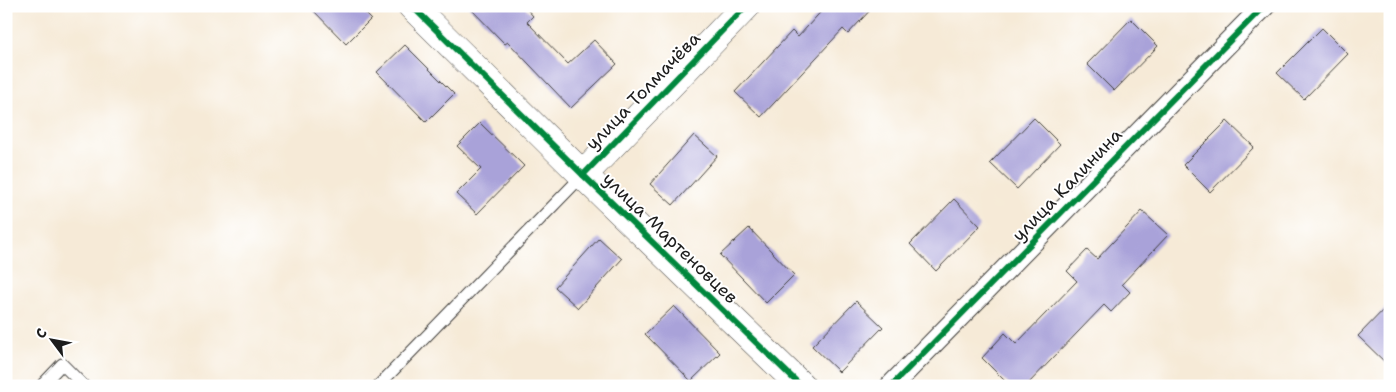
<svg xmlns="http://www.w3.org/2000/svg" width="1396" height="392" font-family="'Shantell Sans',sans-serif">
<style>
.building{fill:#a9a2d9}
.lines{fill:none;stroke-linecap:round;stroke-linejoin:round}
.lane-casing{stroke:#3d3b38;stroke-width:13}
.street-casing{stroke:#3d3b38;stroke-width:23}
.secondary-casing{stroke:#3d3b38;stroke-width:29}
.lane{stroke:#fff;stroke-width:11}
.street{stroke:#fff;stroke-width:21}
.secondary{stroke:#fff;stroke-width:28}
.cycleway-casing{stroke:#fff;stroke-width:9}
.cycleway{stroke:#00873e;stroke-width:6}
.labels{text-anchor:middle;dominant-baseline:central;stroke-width:4;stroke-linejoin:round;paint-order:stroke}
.street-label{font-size:18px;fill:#1c1c1c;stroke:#fff}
</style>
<rect width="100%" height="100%" fill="#fff"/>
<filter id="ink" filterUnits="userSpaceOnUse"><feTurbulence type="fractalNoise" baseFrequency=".02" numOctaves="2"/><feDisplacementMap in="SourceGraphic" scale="10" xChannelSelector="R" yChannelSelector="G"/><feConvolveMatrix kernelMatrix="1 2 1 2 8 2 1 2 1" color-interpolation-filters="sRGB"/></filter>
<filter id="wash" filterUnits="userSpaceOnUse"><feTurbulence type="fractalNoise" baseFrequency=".0096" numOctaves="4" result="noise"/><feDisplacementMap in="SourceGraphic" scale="20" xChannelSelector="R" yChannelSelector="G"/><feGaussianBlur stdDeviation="1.12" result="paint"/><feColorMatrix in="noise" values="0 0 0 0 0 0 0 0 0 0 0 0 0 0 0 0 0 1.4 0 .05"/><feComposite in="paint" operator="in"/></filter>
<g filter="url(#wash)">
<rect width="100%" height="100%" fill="#f6ead7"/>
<g id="blocks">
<g class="building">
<polygon points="309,6 358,6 371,19 346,44"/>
<polygon points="468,6 524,6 533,16 527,22 568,64 594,40 617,64 571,108 508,42 505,44"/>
<polygon points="826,6 874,6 848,34 843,29 761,117 735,92 792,31 798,37"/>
<polygon points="1131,19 1158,46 1114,91 1087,64"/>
<polygon points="1322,28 1348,54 1304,99 1277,73"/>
<polygon points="405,45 454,94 426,122 377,72"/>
<polygon points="1034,118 1060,144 1017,189 990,163"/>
<polygon points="1227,121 1254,147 1210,192 1183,165"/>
<polygon points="480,123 524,166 477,214 456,194 481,169 457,146"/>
<polygon points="694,135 717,156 673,205 650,184"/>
<polygon points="954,199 980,226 936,271 910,244"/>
<polygon points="1142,211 1168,235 1122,284 1130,292 1111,312 1104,305 1026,386 1010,386 982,358 1005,333 1016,344 1077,281 1067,271 1087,250 1097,259"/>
<polygon points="749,228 794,275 766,303 720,255"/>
<polygon points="599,238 622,259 578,308 555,287"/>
<polygon points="856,301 883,327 839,372 812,346"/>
<polygon points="1390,303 1390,367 1358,336"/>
<polygon points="674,306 720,353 691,381 645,334"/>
</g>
</g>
</g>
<g filter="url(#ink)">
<use href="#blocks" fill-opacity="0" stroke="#3d3b38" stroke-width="1"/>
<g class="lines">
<defs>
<g id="lane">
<polyline points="41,386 62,364 84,386"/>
<polyline points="378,386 583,175"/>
</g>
<polyline id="street" points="891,386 1264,6"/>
<g id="secondary">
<polyline points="412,6 583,175 801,386"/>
<polyline points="583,175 746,6"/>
</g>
</defs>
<use href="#lane" class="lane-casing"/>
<use href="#street" class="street-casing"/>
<use href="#secondary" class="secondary-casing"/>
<use href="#lane" class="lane"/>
<use href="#street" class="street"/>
<use href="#secondary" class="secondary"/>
<defs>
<g id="cycleway">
<polyline points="412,6 583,175 801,386"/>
<polyline points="583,175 746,6"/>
<polyline points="891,386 1264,6"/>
</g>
</defs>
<use href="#cycleway" class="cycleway-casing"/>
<use href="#cycleway" class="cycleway"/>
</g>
</g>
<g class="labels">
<g class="street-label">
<text transform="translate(643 91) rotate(-46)">улица Толмачёва</text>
<text transform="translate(1067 185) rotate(-46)">улица Калинина</text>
<text transform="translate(670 238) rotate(44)">улица Мартеновцев</text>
</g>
</g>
<rect width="1396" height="392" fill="none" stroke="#fff" stroke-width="25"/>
<g transform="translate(52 340) rotate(302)" stroke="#ffffff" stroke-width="4" paint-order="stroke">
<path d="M0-4L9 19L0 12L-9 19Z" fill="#1c1c1c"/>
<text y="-8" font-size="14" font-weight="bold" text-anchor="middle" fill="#1c1c1c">С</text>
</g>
</svg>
